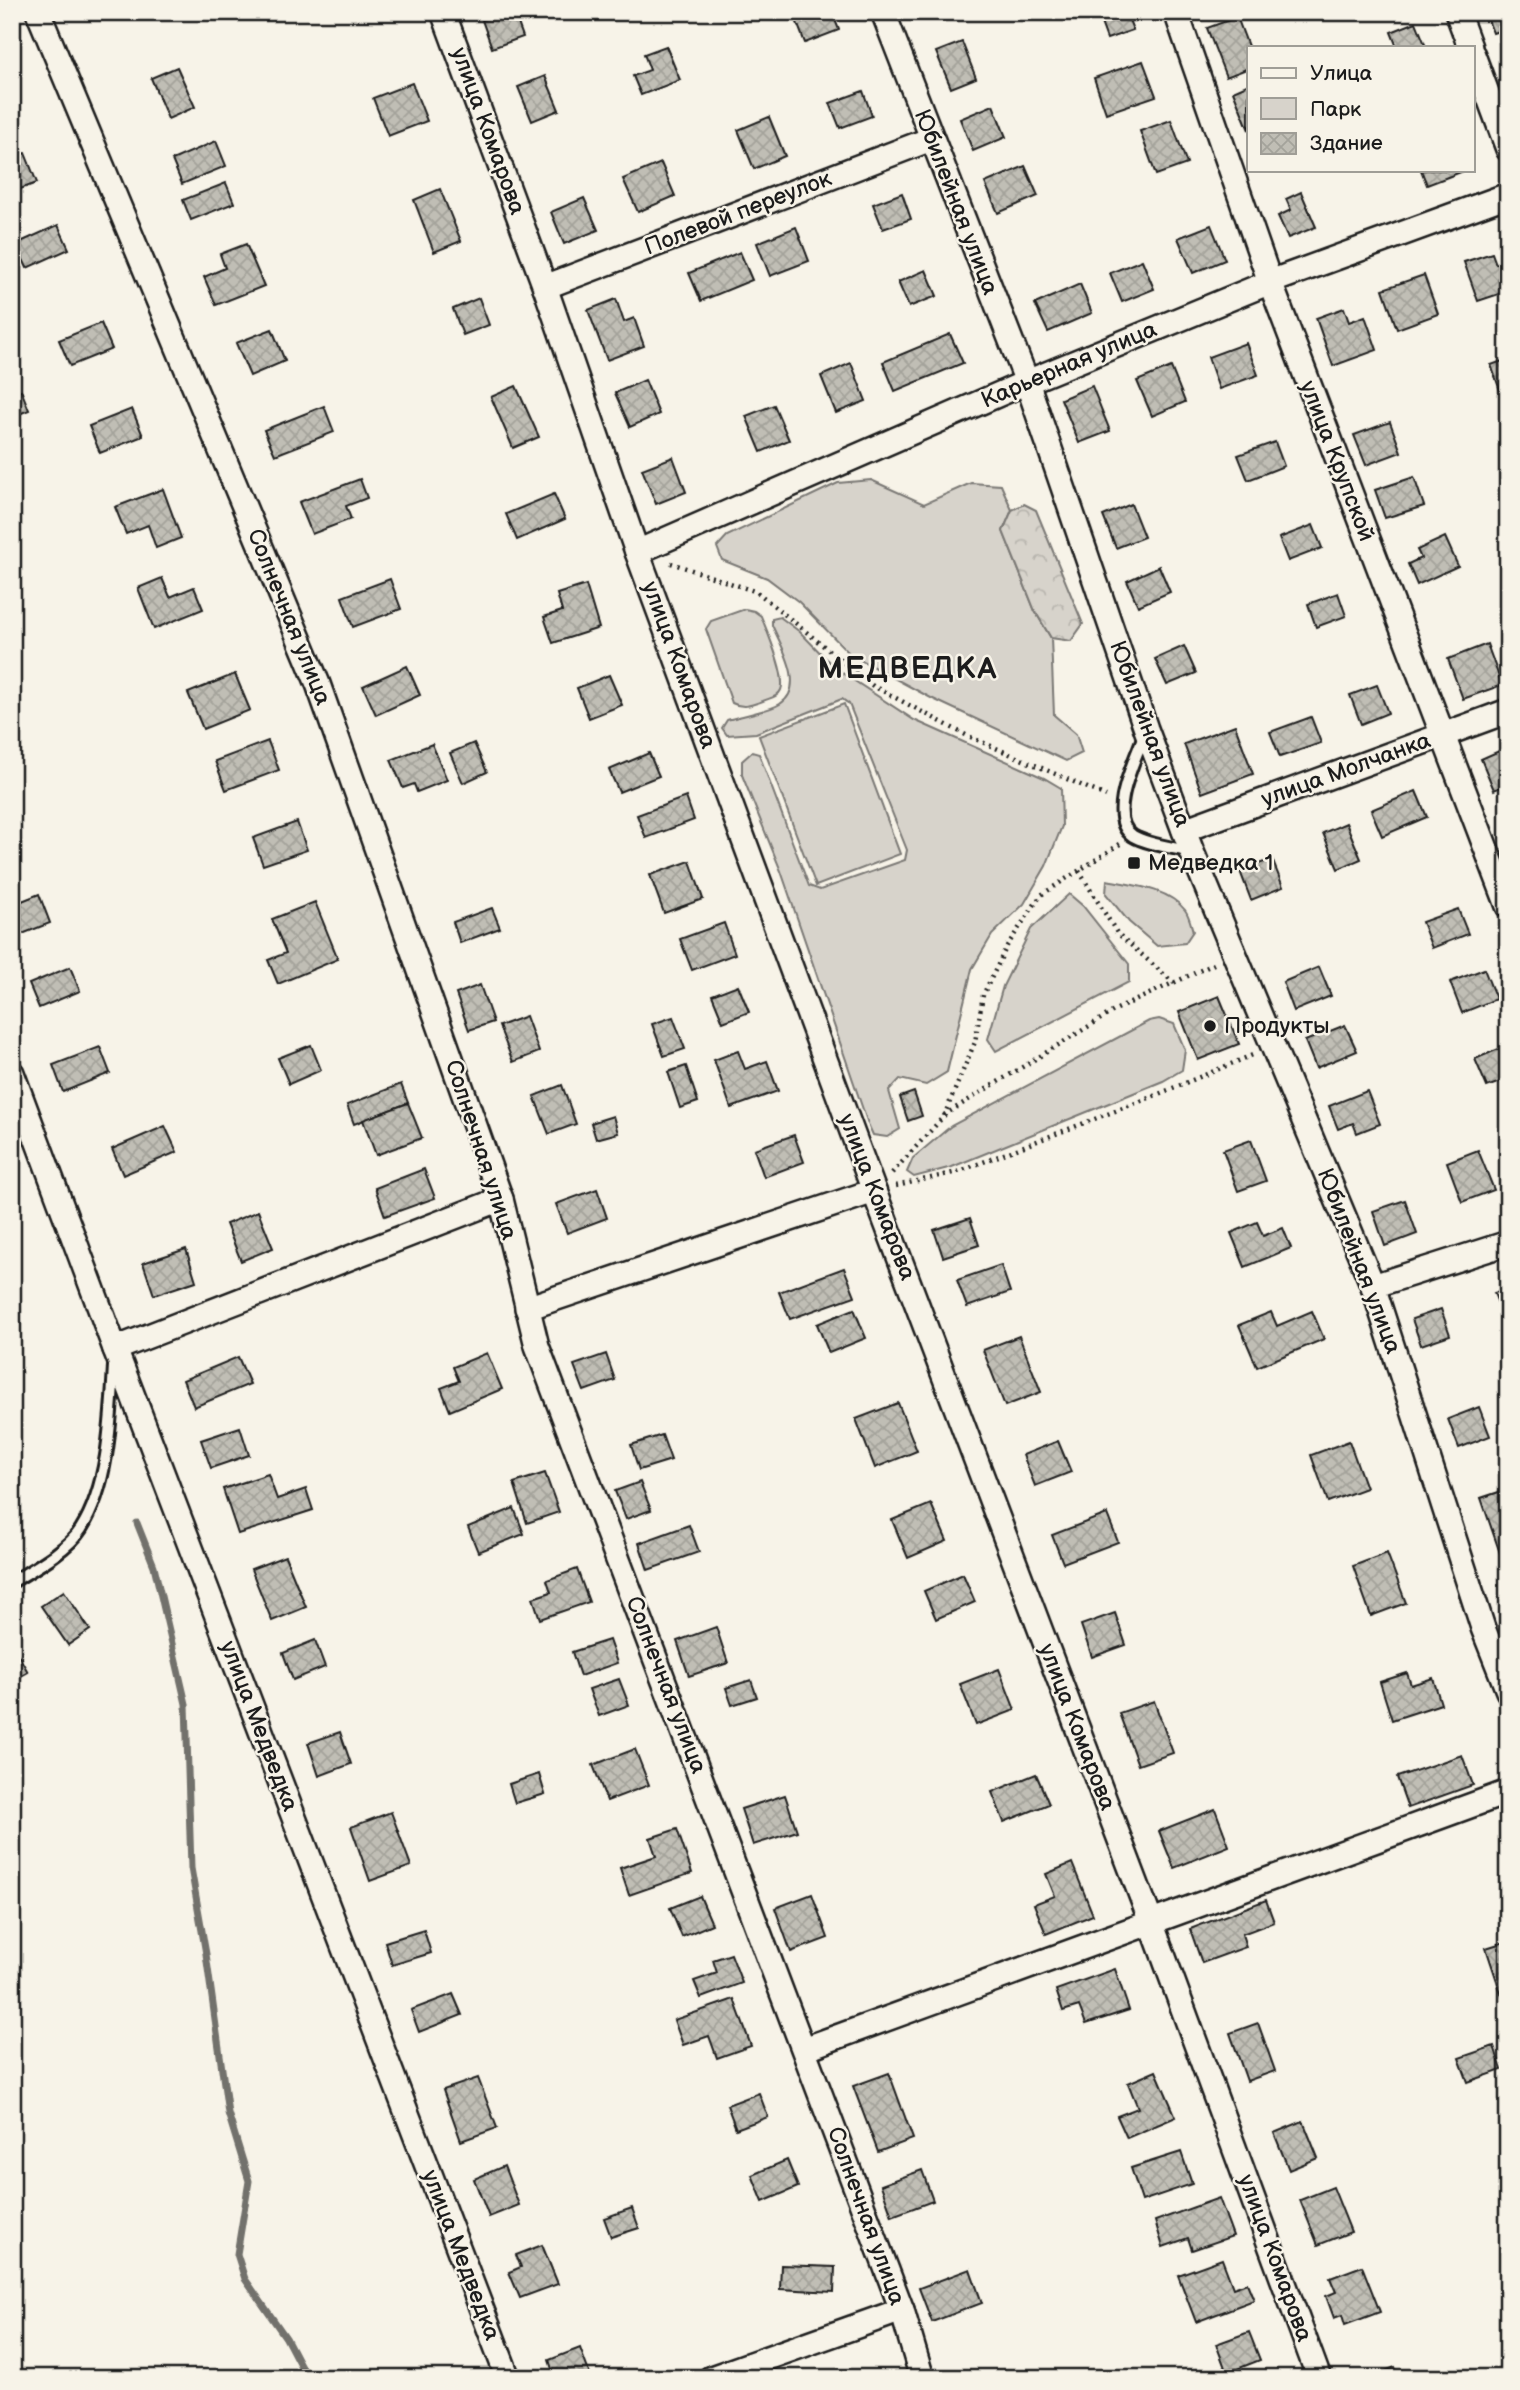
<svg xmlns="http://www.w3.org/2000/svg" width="1520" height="2390" font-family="'Balsamiq Sans',sans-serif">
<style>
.green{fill:#d7d3cb;stroke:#7a7874;stroke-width:2}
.forest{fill:url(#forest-crowns);stroke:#7a7874;stroke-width:2}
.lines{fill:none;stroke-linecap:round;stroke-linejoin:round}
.stream{stroke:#72716c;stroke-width:7}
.building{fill:url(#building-cross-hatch);stroke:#1c1c1c;stroke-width:2}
.service-casing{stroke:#1c1c1c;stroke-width:16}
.minor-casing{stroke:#1c1c1c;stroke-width:28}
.path{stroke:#1c1c1c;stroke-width:4.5;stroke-dasharray:2 5;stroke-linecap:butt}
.service{stroke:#f7f3e8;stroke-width:10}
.minor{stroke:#f7f3e8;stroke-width:23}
.poi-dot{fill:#1c1c1c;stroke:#f7f3e8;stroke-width:2.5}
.labels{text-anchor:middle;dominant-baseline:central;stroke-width:5;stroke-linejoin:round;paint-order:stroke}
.street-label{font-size:23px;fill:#1c1c1c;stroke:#f7f3e8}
.poi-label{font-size:23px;fill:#1c1c1c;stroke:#f7f3e8;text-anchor:start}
.district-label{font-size:30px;font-weight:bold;letter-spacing:2px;fill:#1c1c1c;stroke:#f7f3e8}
</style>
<defs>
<pattern id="forest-crowns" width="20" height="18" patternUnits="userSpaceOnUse" patternTransform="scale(1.75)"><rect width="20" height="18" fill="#d7d3cb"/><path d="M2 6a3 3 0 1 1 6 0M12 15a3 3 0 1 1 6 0" fill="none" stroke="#b8b5ae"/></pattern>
<pattern id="building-cross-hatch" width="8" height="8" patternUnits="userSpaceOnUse" patternTransform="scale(1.75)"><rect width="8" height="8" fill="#c0beb5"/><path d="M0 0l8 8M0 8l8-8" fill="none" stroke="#a4a39b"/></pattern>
</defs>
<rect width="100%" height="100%" fill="#f7f3e8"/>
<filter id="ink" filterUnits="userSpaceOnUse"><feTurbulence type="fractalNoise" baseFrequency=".0143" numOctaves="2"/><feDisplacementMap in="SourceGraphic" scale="14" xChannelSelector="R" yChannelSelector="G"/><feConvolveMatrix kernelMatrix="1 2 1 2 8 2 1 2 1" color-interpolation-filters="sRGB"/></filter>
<g filter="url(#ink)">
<g class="green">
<polygon points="871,480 924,504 971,483 1001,485 1012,510 1003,531 1035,611 1051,638 1054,715 1076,734 1082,753 1066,761 931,698 851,655 799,602 767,578 722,560 717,547 727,536 838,483"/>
<path d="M745,609L754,611L761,616C767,631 787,677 781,690C778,697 770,698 763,701C752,705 743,709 732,703L706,629L711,621Z"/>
<path d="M780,617L800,632L835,668L914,720L1044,778L1061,788L1062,826L1046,866L1024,904L992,935L972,969L947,1072L926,1085L900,1079L889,1091L900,1129L887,1137L873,1135L868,1124L781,871L742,775V761L752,752L759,754L809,886L820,890L905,860L907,850L849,704L842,699L756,733L727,735L722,728L727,720C740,716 769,711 780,704C807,687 781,646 772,625V619Z"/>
<polygon points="844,704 900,854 816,886 759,736"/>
<path d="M1107,880C1132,885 1168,888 1185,910C1189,915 1191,925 1193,931L1185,943L1157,946L1129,922L1106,894Z"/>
<polygon points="1069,894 1083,906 1129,964 1129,982 996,1051 988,1039 1003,986 1031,929"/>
<polygon points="1159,1019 1174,1024 1185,1050 1182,1070 1163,1081 952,1167 914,1177 907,1172 913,1158 951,1126 1149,1021"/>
</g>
<polygon class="forest" points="1024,504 1036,510 1083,624 1071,641 1051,638 1035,611 1003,531 1012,510"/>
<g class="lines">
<polyline class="stream" points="137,1523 154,1566 186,1704 191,1868 206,1954 228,2113 249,2181 237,2254 245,2279 286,2338 307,2378"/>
</g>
<g class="building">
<polygon points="505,12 514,12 523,37 492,48 482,20"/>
<polygon points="793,12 832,12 839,30 805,43"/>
<polygon points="1097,12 1126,12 1133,30 1107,39"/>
<polygon points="1485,12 1508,12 1508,28 1493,33"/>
<polygon points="1237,17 1249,49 1249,68 1226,77 1207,28"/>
<polygon points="1416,22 1426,47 1397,47 1391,32"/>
<polygon points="962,42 976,78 951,88 936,52"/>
<polygon points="666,46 680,80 641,95 633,76 650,70 644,54"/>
<polygon points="1143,61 1156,96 1106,113 1094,78"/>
<polygon points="177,67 195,107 168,119 151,78"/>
<polygon points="545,76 559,110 532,121 518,87"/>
<polygon points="412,83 427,121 388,136 373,98"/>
<polygon points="1249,84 1249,130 1233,91"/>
<polygon points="863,91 872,116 840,128 830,103"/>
<polygon points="993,105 1006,137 973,151 960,119"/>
<polygon points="769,117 785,156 754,169 738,130"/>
<polygon points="1171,120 1187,164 1156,175 1140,131"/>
<polygon points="216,141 226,166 182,184 172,160"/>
<polygon points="25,153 37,183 12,192 12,158"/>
<polygon points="661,163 675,196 638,212 623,179"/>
<polygon points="1025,166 1038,196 998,213 985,183"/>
<polygon points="1421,170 1466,170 1427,185"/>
<polygon points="226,183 234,203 191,220 183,200"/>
<polygon points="440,189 461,241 434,252 414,200"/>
<polygon points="1301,192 1316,227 1288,238 1278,216 1291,210 1286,199"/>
<polygon points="902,193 911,219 883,229 873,204"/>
<polygon points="584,198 598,230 564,244 551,212"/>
<polygon points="58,225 69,249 27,268 16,244"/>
<polygon points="1211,225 1225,260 1193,273 1178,238"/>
<polygon points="796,227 809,261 770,276 757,243"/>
<polygon points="246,244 264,286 216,305 204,277 225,268 220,254"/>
<polygon points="740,252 752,280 701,301 689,273"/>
<polygon points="1492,253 1496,264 1501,262 1508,281 1508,291 1478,301 1464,262"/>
<polygon points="1142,260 1154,289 1122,302 1110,273"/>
<polygon points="926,270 937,296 909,307 898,282"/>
<polygon points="1424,275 1438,314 1397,329 1383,289"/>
<polygon points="1080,284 1092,313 1048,332 1035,304"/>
<polygon points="479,298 489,325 463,335 453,309"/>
<polygon points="616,299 624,322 634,318 644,346 607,360 588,310"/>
<polygon points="1344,308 1349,322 1365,316 1377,350 1333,366 1316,318"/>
<polygon points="101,323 112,349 70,366 59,340"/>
<polygon points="272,329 285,361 250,376 236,343"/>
<polygon points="950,334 963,363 895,391 883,362"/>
<polygon points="1246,343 1258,375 1219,389 1208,357"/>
<polygon points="1508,359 1508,388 1500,390 1491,365"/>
<polygon points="851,363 866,401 836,413 821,376"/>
<polygon points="1171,367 1185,402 1152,416 1137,381"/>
<polygon points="645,380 659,414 630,427 615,393"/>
<polygon points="516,386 539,437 513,448 491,397"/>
<polygon points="1092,386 1110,431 1079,443 1061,399"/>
<polygon points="21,390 29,410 12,417 12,394"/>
<polygon points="774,405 789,440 761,452 746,416"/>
<polygon points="324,406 334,432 275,455 264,430"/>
<polygon points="132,409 143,436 100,453 89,426"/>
<polygon points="1390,422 1401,452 1366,465 1354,435"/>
<polygon points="1275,442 1284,466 1248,480 1238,455"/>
<polygon points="673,457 686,492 656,504 642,469"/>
<polygon points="1414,477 1424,506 1385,518 1375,490"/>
<polygon points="360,479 367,498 346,506 351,519 312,534 299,502"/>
<polygon points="163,489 181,538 156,548 148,525 126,534 115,507"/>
<polygon points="554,494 565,519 517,540 506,514"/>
<polygon points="1131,504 1144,537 1116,548 1103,516"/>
<polygon points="1313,525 1322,548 1288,561 1279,538"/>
<polygon points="1445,537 1458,566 1417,585 1408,564 1421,558 1417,550"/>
<polygon points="1159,566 1170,592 1138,606 1127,581"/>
<polygon points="162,578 170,597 194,587 203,609 154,629 138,588"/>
<polygon points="390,579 401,609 353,627 342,597"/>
<polygon points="586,585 599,628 553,643 544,617 562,611 557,594"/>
<polygon points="1338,593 1346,616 1316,627 1308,604"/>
<polygon points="1487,644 1502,685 1463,699 1448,659"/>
<polygon points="1184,646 1196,673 1167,685 1155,659"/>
<polygon points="407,666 420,695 376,715 363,686"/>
<polygon points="235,674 250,710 203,729 188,693"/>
<polygon points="609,675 622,705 589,718 577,688"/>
<polygon points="1377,685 1388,713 1361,724 1350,695"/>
<polygon points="1311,717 1321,743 1280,757 1270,732"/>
<polygon points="1235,725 1253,774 1202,793 1184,744"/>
<polygon points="268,741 279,770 226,790 215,761"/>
<polygon points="474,743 487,772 463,783 450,753"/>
<polygon points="432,744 447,780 417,792 414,784 403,788 391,760"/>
<polygon points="1508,747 1508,784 1494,790 1481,759"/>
<polygon points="649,753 659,776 619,792 609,770"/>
<polygon points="1416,791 1427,817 1382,836 1371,810"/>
<polygon points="686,797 694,820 646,838 637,815"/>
<polygon points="297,822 307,850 263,865 253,838"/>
<polygon points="12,823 20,842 12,845"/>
<polygon points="1346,823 1361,859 1338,869 1323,833"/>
<polygon points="1272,859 1283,887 1251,900 1240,871"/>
<polygon points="690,861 703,899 664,913 650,875"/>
<polygon points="39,894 50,923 12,938 12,905"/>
<polygon points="315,902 338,959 278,984 268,960 286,953 272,919"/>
<polygon points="492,908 500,928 460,943 453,922"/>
<polygon points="1458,909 1468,934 1432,948 1422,922"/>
<polygon points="724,923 735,954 692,970 680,939"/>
<polygon points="70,967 80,991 39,1008 29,984"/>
<polygon points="1319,967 1331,996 1294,1011 1283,982"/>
<polygon points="1484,969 1496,999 1462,1013 1450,982"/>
<polygon points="480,985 493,1022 469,1030 456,994"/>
<polygon points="738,985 749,1012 723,1022 712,995"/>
<polygon points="1219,996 1239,1044 1198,1060 1179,1012"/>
<polygon points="526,1016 539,1052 513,1062 499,1026"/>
<polygon points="673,1017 685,1049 664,1056 652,1024"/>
<polygon points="1345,1025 1357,1051 1316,1068 1305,1041"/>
<polygon points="311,1045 321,1070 289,1084 278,1058"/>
<polygon points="1508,1045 1508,1079 1487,1087 1475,1059"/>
<polygon points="100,1047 110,1073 63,1092 53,1065"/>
<polygon points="738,1051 745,1069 767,1061 778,1091 731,1108 714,1060"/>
<polygon points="686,1066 698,1102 680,1108 668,1072"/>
<polygon points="401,1084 408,1103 354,1124 347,1105"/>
<polygon points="562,1085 576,1124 549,1134 534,1096"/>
<polygon points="1367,1091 1380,1124 1357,1133 1353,1123 1338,1129 1329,1106"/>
<polygon points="914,1092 922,1116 908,1121 900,1097"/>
<polygon points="408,1103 422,1138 376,1155 363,1120"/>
<polygon points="613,1116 618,1133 596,1139 591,1123"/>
<polygon points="165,1126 177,1152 123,1175 112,1149"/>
<polygon points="794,1135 804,1162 764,1177 754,1149"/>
<polygon points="1251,1140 1266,1181 1238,1191 1223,1150"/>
<polygon points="1478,1150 1494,1190 1462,1202 1447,1162"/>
<polygon points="424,1169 435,1198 385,1216 375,1188"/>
<polygon points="597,1189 607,1218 567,1233 556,1204"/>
<polygon points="1405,1200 1417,1234 1385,1246 1373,1211"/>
<polygon points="258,1211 273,1248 241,1261 226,1224"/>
<polygon points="970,1218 979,1245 943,1257 934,1230"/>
<polygon points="1257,1222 1263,1236 1283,1228 1291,1248 1245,1267 1231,1233"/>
<polygon points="186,1249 196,1281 154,1295 143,1263"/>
<polygon points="1001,1265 1010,1292 967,1307 957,1280"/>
<polygon points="844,1268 855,1296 790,1319 779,1292"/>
<polygon points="1508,1288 1508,1328 1494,1293"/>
<polygon points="854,1309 866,1338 829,1353 817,1324"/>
<polygon points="1441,1309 1450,1335 1421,1345 1412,1319"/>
<polygon points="1312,1311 1324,1339 1257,1367 1239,1325 1271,1312 1277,1326"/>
<polygon points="1019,1336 1041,1392 1005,1406 983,1350"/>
<polygon points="487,1353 502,1389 450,1411 441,1388 459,1381 453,1367"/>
<polygon points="606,1354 615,1380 584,1391 574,1365"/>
<polygon points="238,1357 250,1384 194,1407 183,1380"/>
<polygon points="898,1403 917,1451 875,1468 856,1419"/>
<polygon points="1479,1407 1490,1436 1459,1448 1448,1419"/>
<polygon points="240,1427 249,1455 211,1468 201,1440"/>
<polygon points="662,1435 671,1460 639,1470 631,1445"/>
<polygon points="1058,1441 1071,1472 1035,1486 1023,1455"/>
<polygon points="1349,1441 1366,1488 1328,1502 1311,1455"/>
<polygon points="545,1473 559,1512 527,1523 514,1483"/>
<polygon points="268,1474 277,1499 306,1489 313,1510 238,1534 223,1489"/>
<polygon points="640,1482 651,1510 626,1519 615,1491"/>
<polygon points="1508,1489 1508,1550 1500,1553 1481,1498"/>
<polygon points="931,1504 947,1541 908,1558 892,1520"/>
<polygon points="514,1508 524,1534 478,1552 468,1527"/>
<polygon points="1107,1514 1118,1542 1063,1563 1052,1535"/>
<polygon points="689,1525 699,1552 648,1570 639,1543"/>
<polygon points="1387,1553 1406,1603 1371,1616 1353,1566"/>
<polygon points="285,1556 306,1607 272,1621 251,1569"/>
<polygon points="577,1569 589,1602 540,1619 533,1598 551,1592 547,1580"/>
<polygon points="963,1574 975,1602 936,1619 924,1591"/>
<polygon points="64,1591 90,1630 68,1645 41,1606"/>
<polygon points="1115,1613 1126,1645 1092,1657 1081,1625"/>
<polygon points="716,1627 728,1663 689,1676 677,1641"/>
<polygon points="315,1640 325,1667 293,1680 283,1653"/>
<polygon points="609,1640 617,1663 580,1676 572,1652"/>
<polygon points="12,1644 28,1672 12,1681"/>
<polygon points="999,1669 1015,1710 976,1725 960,1684"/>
<polygon points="1407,1673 1411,1685 1433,1678 1441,1704 1392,1720 1380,1682"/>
<polygon points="619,1679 629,1705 599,1716 589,1689"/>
<polygon points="751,1680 757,1697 732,1705 726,1688"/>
<polygon points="1154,1701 1173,1753 1138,1765 1119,1713"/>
<polygon points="340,1732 351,1764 319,1776 308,1743"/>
<polygon points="635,1749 649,1785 607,1801 593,1765"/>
<polygon points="1462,1755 1473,1785 1408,1808 1397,1777"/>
<polygon points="539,1774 545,1794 515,1803 509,1784"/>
<polygon points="1036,1774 1049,1804 1004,1822 992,1792"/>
<polygon points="785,1795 797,1831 753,1845 741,1809"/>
<polygon points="1215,1809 1229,1846 1174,1868 1159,1831"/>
<polygon points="391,1812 411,1866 370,1881 351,1827"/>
<polygon points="677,1829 692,1873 629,1895 620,1868 656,1856 650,1838"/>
<polygon points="1072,1863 1093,1915 1046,1934 1034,1904 1055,1896 1046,1874"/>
<polygon points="812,1894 828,1938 791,1952 775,1908"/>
<polygon points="700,1896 712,1924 682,1937 670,1908"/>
<polygon points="1266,1900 1274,1922 1242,1934 1246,1947 1202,1963 1190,1929"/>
<polygon points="424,1930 431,1953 392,1965 385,1942"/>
<polygon points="1508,1941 1508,2001 1504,2002 1486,1948"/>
<polygon points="731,1954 742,1983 701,1998 694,1981 717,1973 713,1960"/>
<polygon points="1115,1969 1129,2010 1086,2024 1079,2006 1063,2011 1056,1990"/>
<polygon points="453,1994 462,2015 419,2032 411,2010"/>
<polygon points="734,1999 751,2046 717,2058 709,2036 683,2045 674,2020"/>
<polygon points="1258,2023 1275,2071 1247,2081 1230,2033"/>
<polygon points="1494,2046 1502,2070 1468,2082 1459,2058"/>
<polygon points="1156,2071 1176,2117 1127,2138 1117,2116 1138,2108 1128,2083"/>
<polygon points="889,2073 913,2139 878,2152 853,2086"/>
<polygon points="478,2078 497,2128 461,2141 443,2090"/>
<polygon points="759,2093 768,2117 736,2129 727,2105"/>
<polygon points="1303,2121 1318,2158 1289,2170 1274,2133"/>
<polygon points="1181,2152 1192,2184 1142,2201 1131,2168"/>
<polygon points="787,2160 798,2187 763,2202 752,2175"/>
<polygon points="504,2166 519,2205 489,2217 474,2179"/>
<polygon points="922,2170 933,2201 892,2216 881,2185"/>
<polygon points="1333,2187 1351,2232 1318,2245 1300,2200"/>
<polygon points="1219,2198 1233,2236 1192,2250 1188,2238 1163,2247 1155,2221"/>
<polygon points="632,2208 639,2228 611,2237 604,2218"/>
<polygon points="542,2245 558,2284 520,2298 509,2272 521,2267 516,2255"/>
<polygon points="1222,2259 1233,2288 1247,2283 1254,2300 1196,2322 1178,2275"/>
<polygon points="781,2265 835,2267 834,2292 780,2289"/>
<polygon points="1362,2266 1380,2312 1345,2325 1342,2315 1334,2318 1326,2296 1336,2292 1330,2278"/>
<polygon points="970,2269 982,2303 932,2322 919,2288"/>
<polygon points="1249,2332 1260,2360 1227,2373 1216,2344"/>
<polygon points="580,2348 591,2378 555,2378 549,2360"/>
<polygon points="1395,2367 1399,2378 1367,2378"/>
</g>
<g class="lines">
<defs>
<g id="service">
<path d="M1144,735C1136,758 1105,818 1133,836C1146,844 1175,848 1191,852"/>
<path d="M12,1582C33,1569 68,1550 81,1529C109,1485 111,1417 114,1366"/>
</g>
<g id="minor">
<polyline points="38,12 318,684 501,1199 537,1346 902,2310 922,2378"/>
<polyline points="443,12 545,287 637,552 874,1191 1151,1922 1319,2378"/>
<polyline points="883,12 1027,382 1146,729 1192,852 1373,1286 1483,1628 1508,1691"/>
<polyline points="1176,12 1270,282 1508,906"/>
<polyline points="1457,12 1470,47"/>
<polyline points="1473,55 1508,149"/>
<polyline points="545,287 931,139"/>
<polyline points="637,552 1027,382 1270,282 1508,195"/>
<polyline points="1184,830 1508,711"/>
<polyline points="12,1073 115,1349 508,2378"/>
<polyline points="1373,1286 1508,1243"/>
<polyline points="527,1308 874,1191"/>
<polyline points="115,1349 501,1199"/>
<polyline points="804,2049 1508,1792"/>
<polyline points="711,2378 902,2310"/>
</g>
</defs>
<use href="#service" class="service-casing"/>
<use href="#minor" class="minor-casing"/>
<g class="path">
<polyline points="671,563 757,592 873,686 966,735 1106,796"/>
<polyline points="1079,871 1117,933 1174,983"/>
<polyline points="944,1115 1117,1009 1214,964"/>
<polyline points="892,1173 944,1116 975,1042 983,995 1007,946 1041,895 1120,844"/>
<polyline points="896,1186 957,1172 1149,1098 1255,1054"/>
</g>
<use href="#service" class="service"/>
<use href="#minor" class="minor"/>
</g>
</g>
<g class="poi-dot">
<rect x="1127" y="856" width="14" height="14" rx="3.5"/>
<circle cx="1210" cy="1026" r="7"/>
</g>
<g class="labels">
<g class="street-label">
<text transform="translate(488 131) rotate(70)">улица Комарова</text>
<text transform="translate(956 202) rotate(69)">Юбилейная улица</text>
<text transform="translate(738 213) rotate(-21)">Полевой переулок</text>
<text transform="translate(1069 365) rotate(-23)">Карьерная улица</text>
<text transform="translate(1337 461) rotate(69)">улица Крупской</text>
<text transform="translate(289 617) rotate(68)">Солнечная улица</text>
<text transform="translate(679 665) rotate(70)">улица Комарова</text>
<text transform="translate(1150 734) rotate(70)">Юбилейная улица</text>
<text transform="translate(1346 770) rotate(-20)">улица Молчанка</text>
<text transform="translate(481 1150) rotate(72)">Солнечная улица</text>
<text transform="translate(877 1197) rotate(69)">улица Комарова</text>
<text transform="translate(1359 1261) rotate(69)">Юбилейная улица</text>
<text transform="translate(666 1685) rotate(69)">Солнечная улица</text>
<text transform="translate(259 1726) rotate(69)">улица Медведка</text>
<text transform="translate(1077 1727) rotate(69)">улица Комарова</text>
<text transform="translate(866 2216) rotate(70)">Солнечная улица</text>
<text transform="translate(461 2255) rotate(69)">улица Медведка</text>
<text transform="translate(1275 2258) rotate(70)">улица Комарова</text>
</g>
<g class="poi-label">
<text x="1148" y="863">Медведка 1</text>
<text x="1224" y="1026">Продукты</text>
</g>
<g class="district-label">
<text x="908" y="669">МЕДВЕДКА</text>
</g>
</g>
<rect width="1520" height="2390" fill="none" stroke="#f7f3e8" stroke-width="42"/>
<rect x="21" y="21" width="1478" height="2348" fill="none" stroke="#1c1c1c" stroke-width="2.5" filter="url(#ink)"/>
<rect x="1247" y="46" width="228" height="126" fill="#f7f3e8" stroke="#9f9d96" stroke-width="2"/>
<rect x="1261" y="68" width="35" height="10" fill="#f7f3e8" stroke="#9f9d96" stroke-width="2"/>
<text x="1310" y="80" font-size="21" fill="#1c1c1c">Улица</text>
<rect x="1261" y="98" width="35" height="21" fill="#d7d3cb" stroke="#9f9d96" stroke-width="2"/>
<text x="1310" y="116" font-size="21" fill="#1c1c1c">Парк</text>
<rect x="1261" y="133" width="35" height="21" fill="url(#building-cross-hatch)" stroke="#9f9d96" stroke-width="2"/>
<text x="1310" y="150" font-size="21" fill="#1c1c1c">Здание</text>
</svg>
